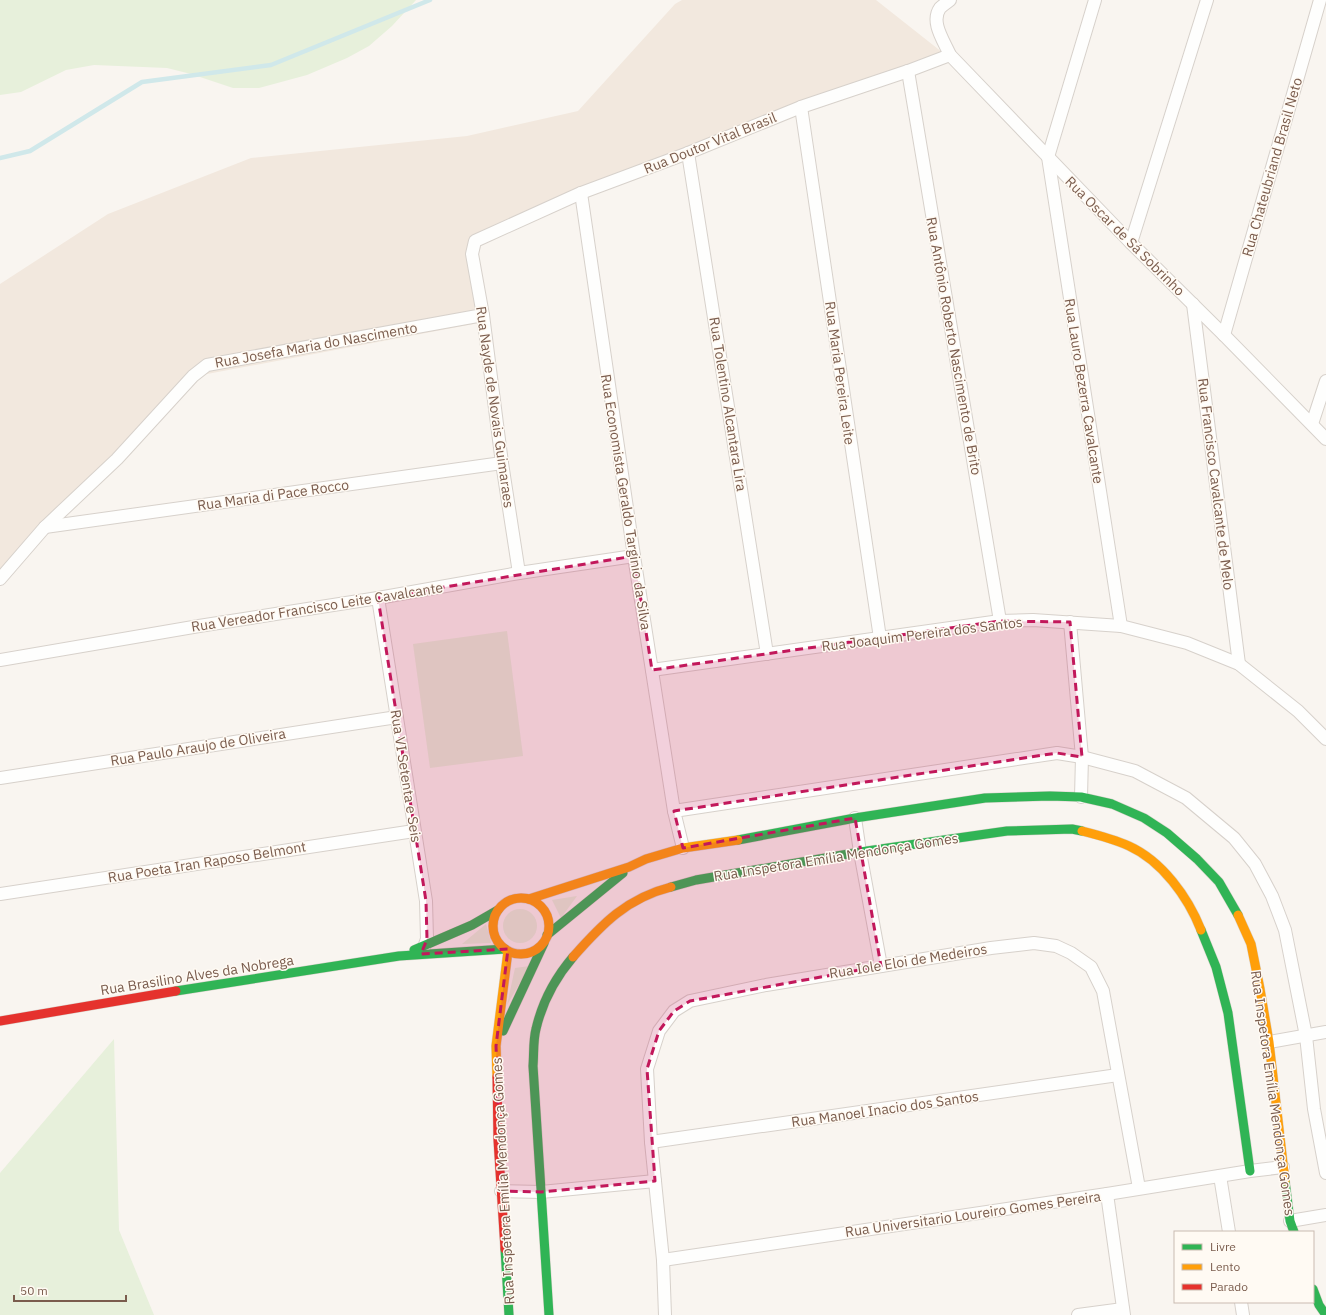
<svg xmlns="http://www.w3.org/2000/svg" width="1326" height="1315" font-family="'IBM Plex Sans',sans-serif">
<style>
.residential{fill:#f2e8de}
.green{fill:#e7f0db}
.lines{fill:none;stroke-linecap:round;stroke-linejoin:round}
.stream{stroke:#d0e8ea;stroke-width:4.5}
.street-casing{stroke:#d7d1cb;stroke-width:14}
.fast-casing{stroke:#d9d2cb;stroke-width:10}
.slow-casing{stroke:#d9d2cb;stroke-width:10}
.jam-casing{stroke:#d9d2cb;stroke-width:10}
.street{stroke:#fefefd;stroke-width:12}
.fast{stroke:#30b455;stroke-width:9}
.slow{stroke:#ff9f0a;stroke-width:9}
.jam{stroke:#e5322d;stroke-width:9}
.marked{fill:#c2185b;fill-opacity:0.2;stroke:#c2185b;stroke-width:3;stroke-dasharray:8 5;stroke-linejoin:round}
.labels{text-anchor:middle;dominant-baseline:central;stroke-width:3;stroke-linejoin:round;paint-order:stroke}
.street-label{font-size:14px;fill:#7a5c4d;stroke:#fffaf3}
</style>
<rect width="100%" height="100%" fill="#f9f5f0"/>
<polygon class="residential" points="682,0 876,0 952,60 896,72 468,245 479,323 186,378 0,582 0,284 108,214 251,158 467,136 578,111 675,4"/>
<g class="green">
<polygon points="0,0 416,0 392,26 369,46 347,58 307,75 259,88 233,88 191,74 167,68 94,65 66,70 21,92 0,95"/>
<polygon points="507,631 523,756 430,768 413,644"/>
<polygon points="577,896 561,918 552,900"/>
<circle cx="520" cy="926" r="17"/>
<polygon points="486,924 491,943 462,944"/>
<polygon points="530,966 507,1005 515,968"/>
<polygon points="114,1039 119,1230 154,1315 0,1315 0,1173"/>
</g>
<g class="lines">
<polyline class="stream" points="0,158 30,151 142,82 271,65 430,0"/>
<defs>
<g id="street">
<path d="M950,0C948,2 943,5 940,8C930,22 944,41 950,55L1131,243L1224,335L1326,439"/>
<polyline points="1095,0 1048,157 1121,626"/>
<polyline points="908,71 1000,621"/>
<polyline points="801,107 880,638"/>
<polyline points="688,153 767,654"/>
<polyline points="581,193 634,556 674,811"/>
<polyline points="1131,243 1207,0"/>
<polyline points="1193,304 1239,664"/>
<polyline points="1224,335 1320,0"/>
<polyline points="1312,424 1326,381"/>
<polyline points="45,527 502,463"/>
<polyline points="519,573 502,463 483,315 472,254 475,241 581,193 688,153 801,107 908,71 950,55"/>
<polyline points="0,579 45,527 117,459 193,376 207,365 483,315"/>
<polyline points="378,598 426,901 427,939 423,950"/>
<polyline points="1070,622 1082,757 1081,797"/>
<polyline points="0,660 199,626 378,598 519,573 634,556"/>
<polyline points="652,670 1000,621 1033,620 1121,626 1187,643 1239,664 1298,711 1326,739"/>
<polyline points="0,778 397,717"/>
<polyline points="855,818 860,852 881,966"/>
<polyline points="683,848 674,811 1057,753 1082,757 1135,771 1186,798 1234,838 1255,864 1272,896 1285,930 1306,1036 1314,1109 1326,1173"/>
<polyline points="0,894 414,831"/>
<polyline points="1269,1042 1326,1032"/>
<polyline points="651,1142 1118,1075"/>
<polyline points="1220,1176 1229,1232"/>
<polyline points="501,1191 541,1192 655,1181"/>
<polyline points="1107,1194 1124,1315"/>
<polyline points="1290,1221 1326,1215"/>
<polyline points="663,1260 1107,1194 1250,1171 1283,1167"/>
<polyline points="1241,1302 1243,1315"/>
<polyline points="665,1315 663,1260 651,1142 647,1069 659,1031 674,1011 690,1001 766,985 991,948 1034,943 1056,946 1071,953 1091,967 1103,991 1139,1188"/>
<polyline points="1078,1315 1123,1309"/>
</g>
<g id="fast">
<polyline points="738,840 855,818 985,798 1050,796 1081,797 1112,804 1144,818 1167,833 1197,859 1219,882 1238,915"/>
<polyline points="671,887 696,880 860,852 1007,831 1072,829 1082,831"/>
<polyline points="1201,930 1216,967 1228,1013 1250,1171"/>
<polyline points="547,935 623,873"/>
<polyline points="414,950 472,925 498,910"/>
<polyline points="176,991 399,956 505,949"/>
<polyline points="503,1031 544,943"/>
<polyline points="1285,1181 1290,1221 1294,1232"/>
<polyline points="505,1249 509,1315"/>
<polyline points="1313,1289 1319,1305 1326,1315"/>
<path d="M549,1315L533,1066C534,1054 533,1040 536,1029C542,1003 556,977 573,957"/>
</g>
<g id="slow">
<path d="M1082,831C1098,835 1114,839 1129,846C1162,861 1188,897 1201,930"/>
<circle cx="521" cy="926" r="28"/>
<polyline points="529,899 629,867 646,859 683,848 738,840"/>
<polyline points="1238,915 1251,944 1260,989 1269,1042 1285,1181"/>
<path d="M573,957C602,924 627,898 671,887"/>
<polyline points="497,1077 496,1046 508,951"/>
</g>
<g id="jam">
<polyline points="0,1021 176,991"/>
<polyline points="497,1077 498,1140 505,1249"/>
</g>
</defs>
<use href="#street" class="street-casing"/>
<use href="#fast" class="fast-casing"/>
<use href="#slow" class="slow-casing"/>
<use href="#jam" class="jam-casing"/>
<use href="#street" class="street"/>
<use href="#fast" class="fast"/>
<use href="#slow" class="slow"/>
<use href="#jam" class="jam"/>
</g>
<path class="marked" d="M634,556L652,670L1000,621L1070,622L1082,757L1057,753L674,811L683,848L855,818L881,966L690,1001L674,1011L659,1031L647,1069L655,1181L541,1192L501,1191L496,1046L508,949L421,954L427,939L426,901L378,598Z"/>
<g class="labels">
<g class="street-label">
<text transform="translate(710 143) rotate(-22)">Rua Doutor Vital Brasil</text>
<text transform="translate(1272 167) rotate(-74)">Rua Chateubriand Brasil Neto</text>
<text transform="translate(1125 236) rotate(45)">Rua Oscar de Sá Sobrinho</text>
<text transform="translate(316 345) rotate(-10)">Rua Josefa Maria do Nascimento</text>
<text transform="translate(954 346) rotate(80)">Rua Antônio Roberto Nascimento de Brito</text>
<text transform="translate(840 373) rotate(82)">Rua Maria Pereira Leite</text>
<text transform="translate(1084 391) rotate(81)">Rua Lauro Bezerra Cavalcante</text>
<text transform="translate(728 404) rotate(81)">Rua Tolentino Alcantara Lira</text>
<text transform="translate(495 407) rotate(82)">Rua Nayde de Novais Guimaraes</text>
<text transform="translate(1216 484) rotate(83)">Rua Francisco Cavalcante de Melo</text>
<text transform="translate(273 495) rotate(-8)">Rua Maria di Pace Rocco</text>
<text transform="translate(626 502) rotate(81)">Rua Economista Geraldo Targinio da Silva</text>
<text transform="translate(317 607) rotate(-9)">Rua Vereador Francisco Leite Cavalcante</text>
<text transform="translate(922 634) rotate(-7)">Rua Joaquim Pereira dos Santos</text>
<text transform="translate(198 747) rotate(-9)">Rua Paulo Araujo de Oliveira</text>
<text transform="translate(406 776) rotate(81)">Rua VI Setenta e Seis</text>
<text transform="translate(836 857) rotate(-9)">Rua Inspetora Emília Mendonça Gomes</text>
<text transform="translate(207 862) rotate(-9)">Rua Poeta Iran Raposo Belmont</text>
<text transform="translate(908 961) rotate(-9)">Rua Iole Eloi de Medeiros</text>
<text transform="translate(197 975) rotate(-9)">Rua Brasilino Alves da Nobrega</text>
<text transform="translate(1273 1093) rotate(82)">Rua Inspetora Emília Mendonça Gomes</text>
<text transform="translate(885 1109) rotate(-8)">Rua Manoel Inacio dos Santos</text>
<text transform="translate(503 1181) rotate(-93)">Rua Inspetora Emília Mendonça Gomes</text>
<text transform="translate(973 1214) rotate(-8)">Rua Universitario Loureiro Gomes Pereira</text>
</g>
</g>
<rect x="1174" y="1231" width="140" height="72" fill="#fffaf3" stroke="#cabbb1"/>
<rect x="1182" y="1244" width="20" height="6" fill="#30b455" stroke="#cabbb1"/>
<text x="1210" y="1251" font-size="12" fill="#7a5c4d">Livre</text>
<rect x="1182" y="1264" width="20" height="6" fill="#ff9f0a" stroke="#cabbb1"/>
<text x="1210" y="1271" font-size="12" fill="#7a5c4d">Lento</text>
<rect x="1182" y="1284" width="20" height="6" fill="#e5322d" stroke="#cabbb1"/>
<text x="1210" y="1291" font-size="12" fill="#7a5c4d">Parado</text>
<path d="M14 1295v6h112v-6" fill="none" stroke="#7a5c4d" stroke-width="2"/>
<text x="20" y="1295" font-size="12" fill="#7a5c4d" stroke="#fffaf3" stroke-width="3" paint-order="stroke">50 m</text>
</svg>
